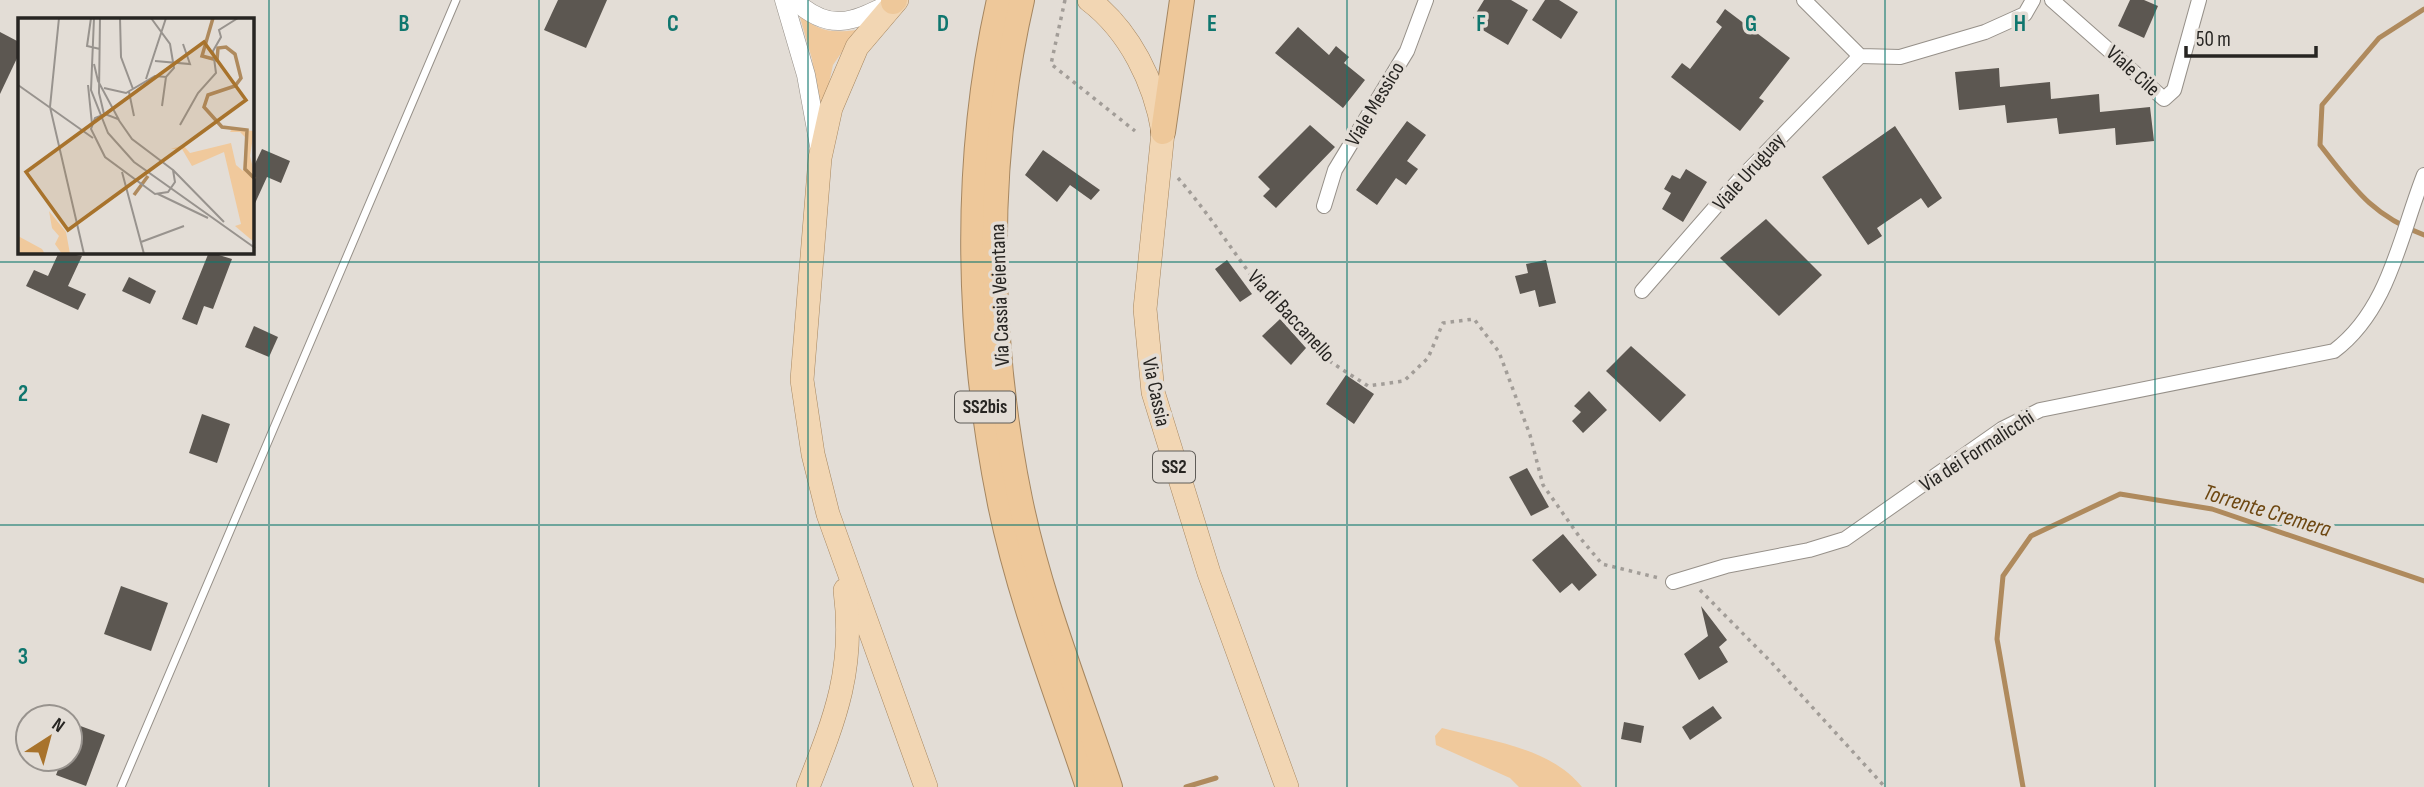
<svg xmlns="http://www.w3.org/2000/svg" width="2424" height="787" font-family="'Sofia Sans Condensed',sans-serif">
<style>
.green{fill:#f0c99c}
.lines{fill:none;stroke-linecap:round;stroke-linejoin:round}
.stream{stroke:#af8a5d;stroke-width:5}
.building{fill:#5c5751}
.service-casing{stroke:#969089;stroke-width:9}
.minor-casing{stroke:#969089;stroke-width:16}
.tertiary-casing{stroke:#969089;stroke-width:19}
.primary-casing{stroke:#a58660;stroke-width:24}
.trunk-casing{stroke:#a58660;stroke-width:26}
.path{stroke:#a29d98;stroke-width:3.5;stroke-dasharray:3.5 5;stroke-linecap:butt}
.service{stroke:#fff;stroke-width:7}
.minor{stroke:#fff;stroke-width:14}
.tertiary{stroke:#fff;stroke-width:18}
.primary{stroke:#f2d6b3;stroke-width:23}
.trunk{stroke:#eec89a;stroke-width:24}
.grid{fill:none;stroke:#0f766e;stroke-width:2;stroke-opacity:0.55}
.labels{text-anchor:middle;dominant-baseline:central;stroke-width:7;stroke-linejoin:round;paint-order:stroke}
.shield{fill:#e3ddd6;stroke:#5f5c58;stroke-width:2}
.shield-label{font-size:19px;font-weight:bold;fill:#272522}
.street-label{font-size:21px;fill:#272522;stroke:#e3ddd6}
.water-label{font-size:23px;font-style:italic;fill:#6d4711;stroke:#e3ddd6}
.inset-river{fill:none;stroke:#af8a5d;stroke-width:3.5}
.inset-road{fill:none;stroke:#98938e;stroke-width:2}
.view{fill:#a8732c;fill-opacity:0.15;stroke:#a8732c;stroke-width:3.5}
.inset-edge{fill:none;stroke:#272522;stroke-width:3.5}
.grid-label{font-size:23px;text-anchor:middle;font-weight:bold;fill:#0f766e;stroke:#e3ddd6;stroke-width:7;stroke-linejoin:round;paint-order:stroke}
</style>
<rect width="100%" height="100%" fill="#e3ddd6"/>
<g class="green">
<path d="M799,14C818,32 831,33 857,30L833,65L821,119L812,59Z"/>
<path d="M1442,728C1489,741 1550,747 1582,787H1519L1510,778L1436,745L1435,736Z"/>
</g>
<g class="lines">
<g class="stream">
<path d="M2424,9L2379,38L2322,105L2320,145C2354,188 2371,215 2424,235"/>
<polyline points="1186,787 1216,778"/>
<polyline points="2023,787 1997,639 2003,576 2031,536 2120,494 2212,509 2424,581"/>
</g>
</g>
<g class="building">
<polygon points="558,0 607,0 586,48 544,30"/>
<polygon points="1484,0 1511,0 1528,10 1508,45 1481,29 1484,25 1473,18"/>
<polygon points="1545,0 1559,0 1578,12 1561,39 1532,20"/>
<polygon points="2130,0 2144,0 2158,6 2144,38 2118,26"/>
<polygon points="1725,9 1790,58 1759,98 1764,101 1740,131 1671,77 1682,63 1690,69 1722,27 1716,22"/>
<polygon points="1298,27 1329,55 1336,46 1349,57 1344,63 1365,80 1343,108 1275,53"/>
<polygon points="0,32 19,42 19,54 0,94"/>
<polygon points="1999,68 2000,87 2050,82 2051,99 2099,94 2100,112 2150,107 2154,141 2116,145 2115,128 2059,134 2057,118 2007,123 2005,105 1959,110 1955,72"/>
<polygon points="1407,121 1426,135 1407,161 1418,169 1406,185 1396,178 1377,205 1356,190"/>
<polygon points="1310,125 1335,147 1276,208 1263,196 1270,189 1258,177"/>
<polygon points="1895,126 1942,198 1928,208 1921,198 1877,228 1882,236 1868,245 1822,177"/>
<polygon points="262,149 290,161 281,183 267,177 252,210 252,170"/>
<polygon points="1043,150 1100,190 1091,200 1070,185 1057,202 1025,175"/>
<polygon points="1686,169 1707,182 1683,222 1662,209 1671,193 1664,189 1672,175 1680,179"/>
<polygon points="1766,219 1822,275 1779,316 1720,258"/>
<polygon points="59,252 82,256 68,286 86,294 78,310 26,286 34,270 48,276"/>
<polygon points="209,252 232,259 213,309 204,306 197,325 182,319"/>
<polygon points="1227,260 1252,294 1240,302 1215,269"/>
<polygon points="1546,260 1556,303 1539,307 1535,290 1520,294 1515,276 1528,273 1526,264"/>
<polygon points="129,277 156,291 150,304 122,291"/>
<polygon points="1280,319 1306,348 1291,365 1262,336"/>
<polygon points="254,326 278,337 269,357 245,347"/>
<polygon points="1631,346 1686,395 1660,422 1606,371"/>
<polygon points="1346,375 1374,394 1354,424 1326,404"/>
<polygon points="1589,391 1607,410 1583,433 1572,421 1581,412 1574,406"/>
<polygon points="202,414 230,424 217,463 189,453"/>
<polygon points="1527,468 1549,507 1531,516 1509,477"/>
<polygon points="1563,534 1597,575 1579,591 1572,583 1560,593 1532,560"/>
<polygon points="121,586 168,603 151,651 104,634"/>
<polygon points="1701,606 1727,640 1719,647 1728,662 1699,680 1684,654 1708,636"/>
<polygon points="1713,706 1722,718 1690,740 1682,727"/>
<polygon points="1624,722 1644,726 1641,743 1621,739"/>
<polygon points="75,724 105,735 86,786 56,775 62,759 70,759 70,737"/>
</g>
<g class="lines">
<defs>
<polyline id="service" points="121,787 456,0"/>
<g id="minor">
<polyline points="1804,0 1860,56 1900,57 1985,32 2025,14 2033,0"/>
<polyline points="2052,0 2164,99 2174,90 2199,0"/>
<polyline points="1324,206 1335,170 1407,51 1426,0"/>
<polyline points="1642,291 1738,181 1860,56"/>
<path d="M1673,582L1726,566L1809,550L1845,539L2002,429L2040,410L2334,351C2389,310 2400,236 2424,175"/>
</g>
<g id="tertiary">
<polyline points="784,0 806,75 819,146"/>
<path d="M794,0C831,34 853,21 893,2"/>
</g>
<g id="primary">
<polyline points="897,0 857,47 831,108 820,158 802,380 813,454 828,514 926,787"/>
<path d="M1089,0C1130,31 1155,83 1163,132L1145,309L1153,392L1209,573L1287,787"/>
<path d="M808,787C836,716 855,668 845,590"/>
</g>
<g id="trunk">
<path d="M999,0C962,164 967,340 1000,504C1020,601 1057,694 1088,787"/>
<path d="M1022,0C985,161 987,338 1020,499C1040,597 1079,693 1110,787"/>
<polyline points="893,2 895,0"/>
<polyline points="1163,132 1182,0"/>
</g>
</defs>
<use href="#service" class="service-casing"/>
<use href="#minor" class="minor-casing"/>
<use href="#tertiary" class="tertiary-casing"/>
<use href="#primary" class="primary-casing"/>
<use href="#trunk" class="trunk-casing"/>
<g class="path">
<polyline points="1065,0 1051,64 1135,131"/>
<path d="M1178,178C1227,234 1266,309 1323,356C1337,367 1353,376 1368,386L1404,381L1428,358L1443,323L1474,319L1499,352L1530,435L1543,485L1581,539L1602,564L1659,578"/>
<polyline points="1700,590 1772,663 1885,787"/>
</g>
<use href="#service" class="service"/>
<use href="#minor" class="minor"/>
<use href="#tertiary" class="tertiary"/>
<use href="#primary" class="primary"/>
<use href="#trunk" class="trunk"/>
</g>
<path class="grid" d="M269,0V787M539,0V787M808,0V787M1077,0V787M1347,0V787M1616,0V787M1885,0V787M2155,0V787M0,262H2424M0,525H2424"/>
<g class="labels">
<g class="shield">
<rect x="955" y="391.5" width="60" height="31" rx="5"/>
<rect x="1153" y="451.5" width="42" height="31" rx="5"/>
</g>
<g class="shield-label">
<text x="985" y="407">SS2bis</text>
<text x="1174" y="467">SS2</text>
</g>
<g class="street-label">
<text transform="translate(2133 71) rotate(42)">Viale Cile</text>
<text transform="translate(1375 104) rotate(-59)">Viale Messico</text>
<text transform="translate(1749 172) rotate(-48)">Viale Uruguay</text>
<text transform="translate(1000 295) rotate(-92)">Via Cassia Veientana</text>
<text transform="translate(1291 316) rotate(47)">Via di Baccanello</text>
<text transform="translate(1156 392) rotate(78)">Via Cassia</text>
<text transform="translate(1977 451) rotate(-33)">Via dei Formalicchi</text>
</g>
<g class="water-label">
<text transform="translate(2267 511) rotate(17)">Torrente Cremera</text>
</g>
</g>
<g transform="translate(18 18)">
<rect width="236" height="236" fill="#e3ddd6"/>
<path d="M214,111L236,113L232,138L236,154V224L217,208L223,206L206,134L174,148L164,131H153L165,127L172,135L213,125L218,147L225,153L228,120L222,114H212ZM31,193L48,214L52,236H44L37,226L41,218L34,210ZM0,218L24,231L27,236H0Z" fill="#f0c99c"/>
<path class="inset-river" d="M195,0L184,38L199,42L200,30L208,29L217,36L223,60L217,68L190,77L186,89L204,109L229,112L227,151L237,161M116,177L130,158"/>
<path class="inset-road" d="M41,0L32,89L66,236M73,0L69,28L82,31M76,0L73,72L90,115L116,144L237,230M82,0L81,75L86,96M102,0L103,39L115,71M137,43L172,46L165,26M76,46L80,63L101,102M128,61L148,0M0,67L75,120M70,67L74,106M86,70L108,75L137,58L148,59L156,50L152,26L133,0M111,74L116,98M144,88L148,59M87,96L100,101L114,121L155,152L157,164L150,174L137,176L87,139L73,111L77,100ZM162,107L180,75L198,55L195,33L203,19L201,12L220,0M155,152L206,204M104,154L126,236M140,176L190,200M123,224L166,208"/>
<path class="view" d="M186,24L228,82L50,212L8,154Z"/>
<rect width="236" height="236" class="inset-edge"/>
</g>
<g class="grid-label">
<text x="404" y="31">B</text>
<text x="673" y="31">C</text>
<text x="943" y="31">D</text>
<text x="1212" y="31">E</text>
<text x="1481" y="31">F</text>
<text x="1751" y="31">G</text>
<text x="2020" y="31">H</text>
<text x="23" y="401">2</text>
<text x="23" y="664">3</text>
</g>
<g transform="translate(49 738) rotate(36)"><circle r="33" fill="#e3ddd6" stroke="#98938e" stroke-width="2"/>
<path d="M0-5L12 26L0 18L-12 26Z" fill="#a8732c"/>
<text y="-10" font-size="19" font-weight="bold" text-anchor="middle" fill="#272522">N</text>
</g>
<path d="M2186 46v10h130v-10" fill="none" stroke="#272522" stroke-width="3.5"/>
<text x="2196" y="46" font-size="21" fill="#272522" stroke="#e3ddd6" stroke-width="5" paint-order="stroke">50 m</text>
</svg>
